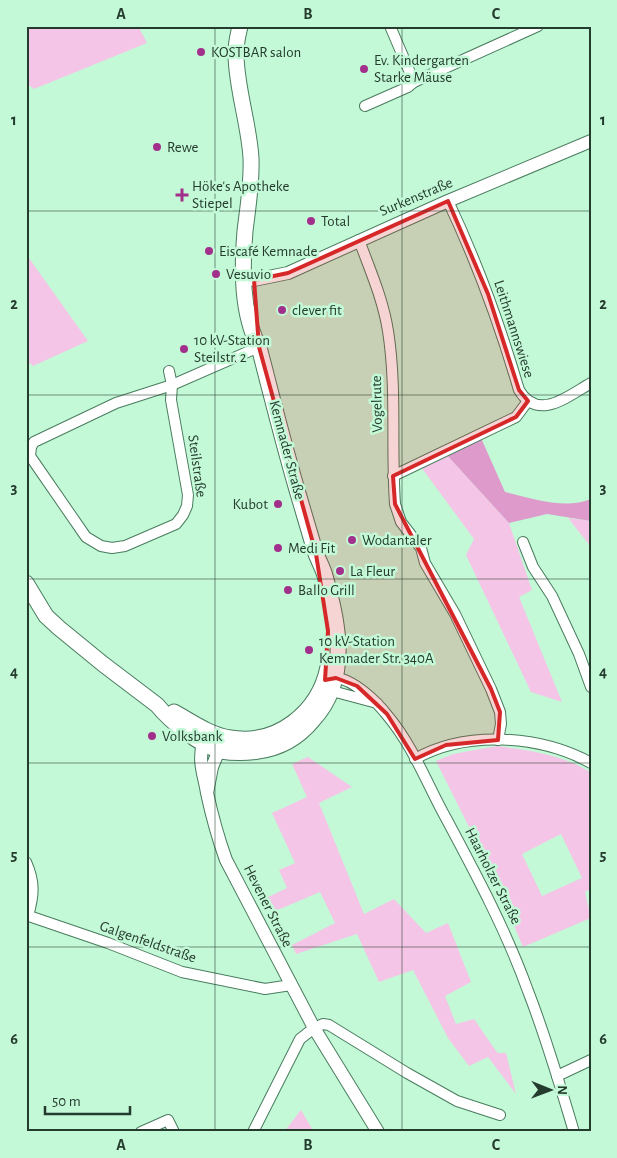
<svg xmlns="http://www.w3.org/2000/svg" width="617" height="1158" font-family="'Alegreya Sans',sans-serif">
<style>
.green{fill:#f5c5e7;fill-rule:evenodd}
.forest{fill:#dd9acb}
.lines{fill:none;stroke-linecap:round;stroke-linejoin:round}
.minor-casing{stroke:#497c5e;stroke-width:12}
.tertiary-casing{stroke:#497c5e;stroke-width:14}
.secondary-casing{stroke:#497c5e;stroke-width:17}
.minor{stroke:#fff;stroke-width:10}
.tertiary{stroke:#fff;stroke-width:12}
.secondary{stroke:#fff;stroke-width:15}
.marked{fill:#d62828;fill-opacity:0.2;stroke:#d62828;stroke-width:4;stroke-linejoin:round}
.grid{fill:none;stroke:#253b2e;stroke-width:1;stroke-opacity:0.55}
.poi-dot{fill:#a22f8b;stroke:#c3f9d7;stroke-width:2}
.labels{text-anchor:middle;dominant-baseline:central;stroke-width:5;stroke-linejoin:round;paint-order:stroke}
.poi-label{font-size:15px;fill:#253b2e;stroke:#c3f9d7;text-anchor:start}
.street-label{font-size:15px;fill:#253b2e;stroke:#c3f9d7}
.neatline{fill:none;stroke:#253b2e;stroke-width:2}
.grid-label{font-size:16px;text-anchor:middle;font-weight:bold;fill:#253b2e}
</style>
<rect width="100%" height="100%" fill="#c3f9d7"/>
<g class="green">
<polygon points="26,26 138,26 147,43 34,89 26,83"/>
<polygon points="26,254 88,341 33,366 26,360"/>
<polygon points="445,453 509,523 532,590 519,597 562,702 531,692 466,555 474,539 421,467"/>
<polygon points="568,518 591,521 591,547"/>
<path d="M497,746C528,750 565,755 591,773V889L585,892L591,918L523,947L491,871L436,761L453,754ZM561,834L582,878L542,896L522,854Z"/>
<polygon points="308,757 352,787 319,803 364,914 394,899 426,933 448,923 471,982 445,996 456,1024 474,1019 496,1051 498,1053 506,1053 516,1094 488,1057 469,1066 448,1038 413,970 379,982 357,934 296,954 292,945 335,923 320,892 273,912 266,898 287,888 279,870 295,863 272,813 307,797 292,764"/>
<polygon points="301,1110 314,1132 284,1132"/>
</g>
<path class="forest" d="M481,438L505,492C531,498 565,510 591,499V521L547,514L509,523L445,453Z"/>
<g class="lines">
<defs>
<g id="minor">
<polyline points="390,26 414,82"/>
<polyline points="365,106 408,87 414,82 538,26"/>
<path d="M448,201C477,262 500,325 519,390C538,422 568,396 591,383"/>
<path d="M359,240C370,270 383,299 388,331C397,388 391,447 395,504L401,522L421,548L425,563L455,614L491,689L500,712L501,724L498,740"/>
<polyline points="26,447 31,447 34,442 116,403 172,385 259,347"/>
<polyline points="31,447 30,456 86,537 101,546 112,548 125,546 176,524 183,515 187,506 188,495 171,400 172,385 169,371"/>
<polyline points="393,476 516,417 528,401"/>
<polyline points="523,542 533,567 552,596 579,654 591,687"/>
<path d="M377,703L332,691L325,680C328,680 333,677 336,678C353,679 377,702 387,715C410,742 424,776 440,807C472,867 505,927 528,991C546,1037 560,1085 574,1132"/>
<path d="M415,759C466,730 540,735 591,763"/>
<path d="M26,862C35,882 34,895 28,916"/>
<polyline points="26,915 108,943 182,972 265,989 291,985"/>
<polyline points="557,1076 591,1060"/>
<polyline points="141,1132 168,1120 174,1132"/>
<polyline points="253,1132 300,1039 314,1028 323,1024 329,1025 407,1073 457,1101 500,1115"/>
</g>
<g id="tertiary">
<polyline points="254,280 288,273 448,201 591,141"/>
<path d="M207,793L212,767L219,750L216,734L203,743C198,763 204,774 207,793C212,816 218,838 226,860L314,1028L378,1132"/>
</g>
<g id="secondary">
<path d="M26,583L46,616L59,628L103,664L157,705C170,721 200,746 221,751C233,753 246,753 258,751C281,748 299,737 313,720C350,680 339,624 325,576C323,568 318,560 315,551C309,531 303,510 297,490C283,442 271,394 259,347C241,313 242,268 245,231C248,206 252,183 251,158C249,124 237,91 236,56C235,46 238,36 240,26"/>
<path d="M174,712C192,722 210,735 230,738C277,746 319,712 328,667"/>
</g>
</defs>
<use href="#minor" class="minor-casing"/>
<use href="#tertiary" class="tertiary-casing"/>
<use href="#secondary" class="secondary-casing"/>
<use href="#minor" class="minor"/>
<use href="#tertiary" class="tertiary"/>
<use href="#secondary" class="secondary"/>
</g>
<path class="marked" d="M448,201L488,294L519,390L528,401L516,417L393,476L395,504L491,689L500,712L498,740L446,745L415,759L387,714L357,686L336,678L325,680L328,631L316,554L259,347L254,280L288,273Z"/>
<path class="grid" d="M215,26V1132M402,26V1132M26,211H591M26,395H591M26,579H591M26,763H591M26,947H591"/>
<g class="poi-dot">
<circle cx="201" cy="52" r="5"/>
<circle cx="364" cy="69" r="5"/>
<circle cx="157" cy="147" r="5"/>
<path d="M179.5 187.5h5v5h5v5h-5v5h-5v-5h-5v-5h5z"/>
<circle cx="311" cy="221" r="5"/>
<circle cx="209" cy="251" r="5"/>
<circle cx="216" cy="274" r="5"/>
<circle cx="282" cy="310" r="5"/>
<circle cx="184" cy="349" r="5"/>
<circle cx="278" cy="504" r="5"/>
<circle cx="352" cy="540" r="5"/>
<circle cx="278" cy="548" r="5"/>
<circle cx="340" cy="571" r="5"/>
<circle cx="288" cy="590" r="5"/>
<circle cx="309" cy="650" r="5"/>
<circle cx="152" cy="736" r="5"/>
</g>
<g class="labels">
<g class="poi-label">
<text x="211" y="52">KOSTBAR salon</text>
<text x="374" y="60">Ev. Kindergarten<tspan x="374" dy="17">Starke Mäuse</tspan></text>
<text x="167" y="147">Rewe</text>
<text x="192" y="186">Höke's Apotheke<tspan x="192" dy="17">Stiepel</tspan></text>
<text x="321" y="221">Total</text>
<text x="219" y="251">Eiscafé Kemnade</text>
<text x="226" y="274">Vesuvio</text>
<text x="292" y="310">clever fit</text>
<text x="194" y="340">10 kV-Station<tspan x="194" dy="17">Steilstr. 2</tspan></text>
<text x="268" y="504" text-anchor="end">Kubot</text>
<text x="362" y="540">Wodantaler</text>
<text x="288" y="548">Medi Fit</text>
<text x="350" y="571">La Fleur</text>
<text x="298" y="590">Ballo Grill</text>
<text x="319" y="641">10 kV-Station<tspan x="319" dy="17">Kemnader Str. 340A</tspan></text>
<text x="162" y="736">Volksbank</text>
</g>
<g class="street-label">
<text transform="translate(416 197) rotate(-23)">Surkenstraße</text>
<text transform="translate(514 329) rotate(72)">Leithmannswiese</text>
<text transform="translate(377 404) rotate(-91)">Vogelrute</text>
<text transform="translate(287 450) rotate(75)">Kemnader Straße</text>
<text transform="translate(197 466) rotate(82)">Steilstraße</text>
<text transform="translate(493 876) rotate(63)">Haarholzer Straße</text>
<text transform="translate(268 906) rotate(63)">Hevener Straße</text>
<text transform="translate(148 942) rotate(19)">Galgenfeldstraße</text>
</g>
</g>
<rect width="617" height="1158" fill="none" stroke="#c3f9d7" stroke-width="55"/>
<g transform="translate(550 1090) rotate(91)" stroke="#c3f9d7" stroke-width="4" paint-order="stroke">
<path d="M0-4L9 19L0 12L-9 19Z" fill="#253b2e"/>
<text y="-8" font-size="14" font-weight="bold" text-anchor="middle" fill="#253b2e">N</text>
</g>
<path d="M45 1106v8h85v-8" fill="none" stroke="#253b2e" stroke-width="2.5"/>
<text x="52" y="1106" font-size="15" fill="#253b2e" stroke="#c3f9d7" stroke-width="4" paint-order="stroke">50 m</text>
<rect x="28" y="28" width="562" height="1102" class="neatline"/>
<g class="grid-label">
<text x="121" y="19">A</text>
<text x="308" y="19">B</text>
<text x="496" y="19">C</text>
<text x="14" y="125">1</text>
<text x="603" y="125">1</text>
<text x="14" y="309">2</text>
<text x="603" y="309">2</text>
<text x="14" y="493">3</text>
<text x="603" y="493">3</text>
<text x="14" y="677">4</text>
<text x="603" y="677">4</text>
<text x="14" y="860">5</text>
<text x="603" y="860">5</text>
<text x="14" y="1044">6</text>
<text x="603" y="1044">6</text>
<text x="121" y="1150">A</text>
<text x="308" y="1150">B</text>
<text x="496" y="1150">C</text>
</g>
</svg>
